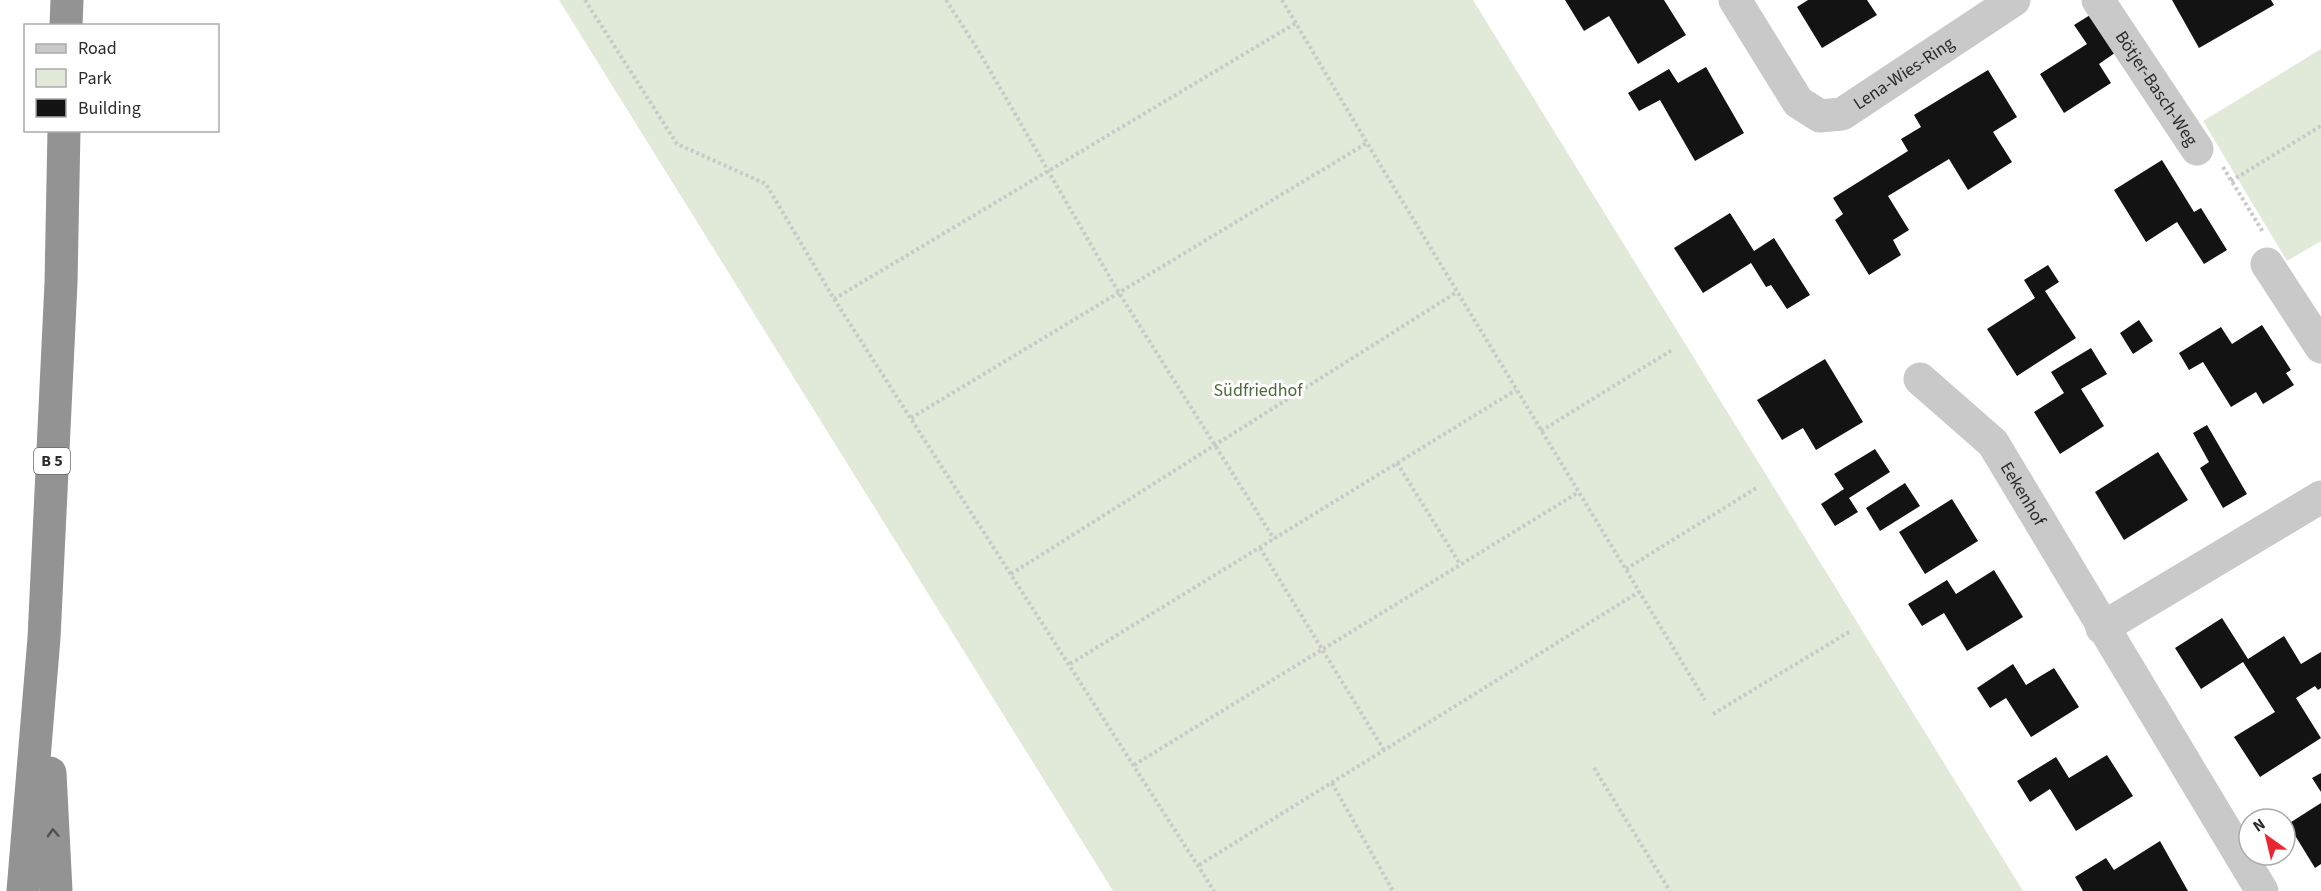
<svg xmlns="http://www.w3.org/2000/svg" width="2321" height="891" font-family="'Source Sans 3',sans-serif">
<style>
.green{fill:#e1ead8}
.building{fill:#131313}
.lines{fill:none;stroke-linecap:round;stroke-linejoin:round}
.path{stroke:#c9c9c9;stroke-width:4;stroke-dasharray:3 3;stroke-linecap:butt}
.minor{stroke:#c9c9c9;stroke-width:33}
.highway{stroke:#939393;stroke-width:33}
.oneway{stroke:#505050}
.labels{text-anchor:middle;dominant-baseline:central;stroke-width:6;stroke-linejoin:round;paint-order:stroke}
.shield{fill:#fff;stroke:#6b6b6b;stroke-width:1.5}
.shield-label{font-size:16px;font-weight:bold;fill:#2c2c2c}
.street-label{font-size:18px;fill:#2c2c2c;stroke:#fff}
.park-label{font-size:18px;fill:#4d6839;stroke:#fff}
</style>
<rect width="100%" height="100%" fill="#fff"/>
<g class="green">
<polygon points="559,0 1473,0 2023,891 1113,891"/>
<polygon points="2321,49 2321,241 2287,261 2203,121"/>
</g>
<g class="building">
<polygon points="1565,0 1664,0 1686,35 1638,64 1609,16 1584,31"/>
<polygon points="1808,0 1867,0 1877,15 1822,48 1797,7"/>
<polygon points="2172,0 2271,0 2274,5 2199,48"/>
<polygon points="2095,12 2119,50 2099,64 2111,83 2064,113 2040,74 2087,44 2074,25"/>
<polygon points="1706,67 1744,133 1695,161 1660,100 1639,111 1628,93 1669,69 1678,83"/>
<polygon points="1988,70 2017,117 1993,132 2012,162 1968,190 1949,159 1888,196 1909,230 1893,240 1901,255 1869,275 1835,220 1843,214 1833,198 1908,151 1901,139 1921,127 1914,115"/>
<polygon points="2162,160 2194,212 2201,208 2227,250 2204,264 2177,222 2146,242 2114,190"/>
<polygon points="1730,213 1754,251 1774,238 1810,295 1787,309 1771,285 1766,287 1751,263 1703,293 1674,248"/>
<polygon points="2048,265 2059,282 2045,291 2076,338 2017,376 1987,329 2035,298 2024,280"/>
<polygon points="2139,320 2153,341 2133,354 2120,333"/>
<polygon points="2262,325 2291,370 2286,373 2294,385 2263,404 2256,392 2231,407 2203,362 2189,370 2179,353 2221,327 2232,344"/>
<polygon points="2091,348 2107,374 2081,389 2104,426 2060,454 2034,412 2064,393 2051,372"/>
<polygon points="1825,359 1863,422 1816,450 1803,428 1782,440 1757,400"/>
<polygon points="2207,425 2247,494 2223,508 2200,468 2209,462 2193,433"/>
<polygon points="1875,449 1890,472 1849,498 1858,512 1835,526 1821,504 1844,489 1834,474"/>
<polygon points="2158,452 2188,500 2124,540 2095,492"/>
<polygon points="1905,483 1920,506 1880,531 1866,508"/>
<polygon points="1952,499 1978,541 1925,574 1899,532"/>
<polygon points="1994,570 2023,617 1967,651 1944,613 1922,626 1908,604 1947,580 1956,594"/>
<polygon points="2222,618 2248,659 2284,636 2301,664 2321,652 2321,688 2318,690 2315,686 2296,698 2321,738 2260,777 2234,737 2275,712 2243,662 2201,689 2175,648"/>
<polygon points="2013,664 2026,685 2054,668 2079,707 2031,737 2006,698 1990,708 1977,688"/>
<polygon points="2107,755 2133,796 2076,831 2050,789 2030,802 2017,781 2056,757 2069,778"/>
<polygon points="2321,773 2321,792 2312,778"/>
<polygon points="2321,803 2321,864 2315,868 2288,824"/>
<polygon points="2160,841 2188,891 2083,891 2075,877 2106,858 2114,870"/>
</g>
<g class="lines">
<g class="path">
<polyline points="585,0 677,144 766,184 834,299 1214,891"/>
<polyline points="946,0 978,50 1119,293 1274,539"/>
<polyline points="1282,0 1367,143 1705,700"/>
<polyline points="2223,167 2263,232"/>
<polyline points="2231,181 2321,126"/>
<polyline points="834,299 1296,23"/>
<polyline points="911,418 1367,143"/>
<polyline points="1541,431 1672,350"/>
<polyline points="1397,463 1460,564"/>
<polyline points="1260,548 1384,750"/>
<polyline points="1626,569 1758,487"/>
<polyline points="1011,574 1457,292"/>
<polyline points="1070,664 1516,390"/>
<polyline points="1713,714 1849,632"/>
<polyline points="1134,765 1579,492"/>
<polyline points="1594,768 1670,891"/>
<polyline points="1332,783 1393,891"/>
<polyline points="1199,865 1639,592"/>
</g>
<g class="minor">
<path id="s1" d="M1735,0L1798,102L1820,116L1842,114L2014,0"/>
<path id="s2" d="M2098,0L2197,149"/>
<polyline points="2267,264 2321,347"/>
<path id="s3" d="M1920,379L1993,443L2262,891"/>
<polyline points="2102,628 2321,497"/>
</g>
<g class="highway">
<polyline points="66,26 67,0"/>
<polyline points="50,773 56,891"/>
<polyline points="23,891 44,638 61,283 64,130"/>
</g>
</g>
<defs><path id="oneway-chevron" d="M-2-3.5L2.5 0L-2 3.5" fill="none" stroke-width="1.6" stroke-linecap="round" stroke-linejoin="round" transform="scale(1.5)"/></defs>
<use class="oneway" href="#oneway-chevron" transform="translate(53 833) rotate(-93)"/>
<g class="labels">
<rect class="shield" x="34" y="448" width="36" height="26" rx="4.5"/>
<g class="shield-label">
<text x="52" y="461">B 5</text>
</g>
<g class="street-label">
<text stroke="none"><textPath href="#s1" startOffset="242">Lena-Wies-Ring</textPath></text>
<text stroke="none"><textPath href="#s2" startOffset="106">Bötjer-Basch-Weg</textPath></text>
<text stroke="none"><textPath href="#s3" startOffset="156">Eekenhof</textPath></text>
</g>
<g class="park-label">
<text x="1258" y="390">Südfriedhof</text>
</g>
</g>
<rect x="24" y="24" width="195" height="108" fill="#ffffff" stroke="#ababab" stroke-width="1.5"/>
<rect x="36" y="44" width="30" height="9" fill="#c9c9c9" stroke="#ababab" stroke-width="1.5"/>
<text x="78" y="54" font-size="18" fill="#2c2c2c">Road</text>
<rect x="36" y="69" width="30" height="18" fill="#e1ead8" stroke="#ababab" stroke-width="1.5"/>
<text x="78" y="84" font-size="18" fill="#2c2c2c">Park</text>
<rect x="36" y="99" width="30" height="18" fill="#131313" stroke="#ababab" stroke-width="1.5"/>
<text x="78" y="114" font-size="18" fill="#2c2c2c">Building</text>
<g transform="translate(2267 837) rotate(326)"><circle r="28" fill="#ffffff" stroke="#ababab" stroke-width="1.5"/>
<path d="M0-4.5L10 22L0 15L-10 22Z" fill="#e92730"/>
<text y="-9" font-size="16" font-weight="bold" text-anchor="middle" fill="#2c2c2c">N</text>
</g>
</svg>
